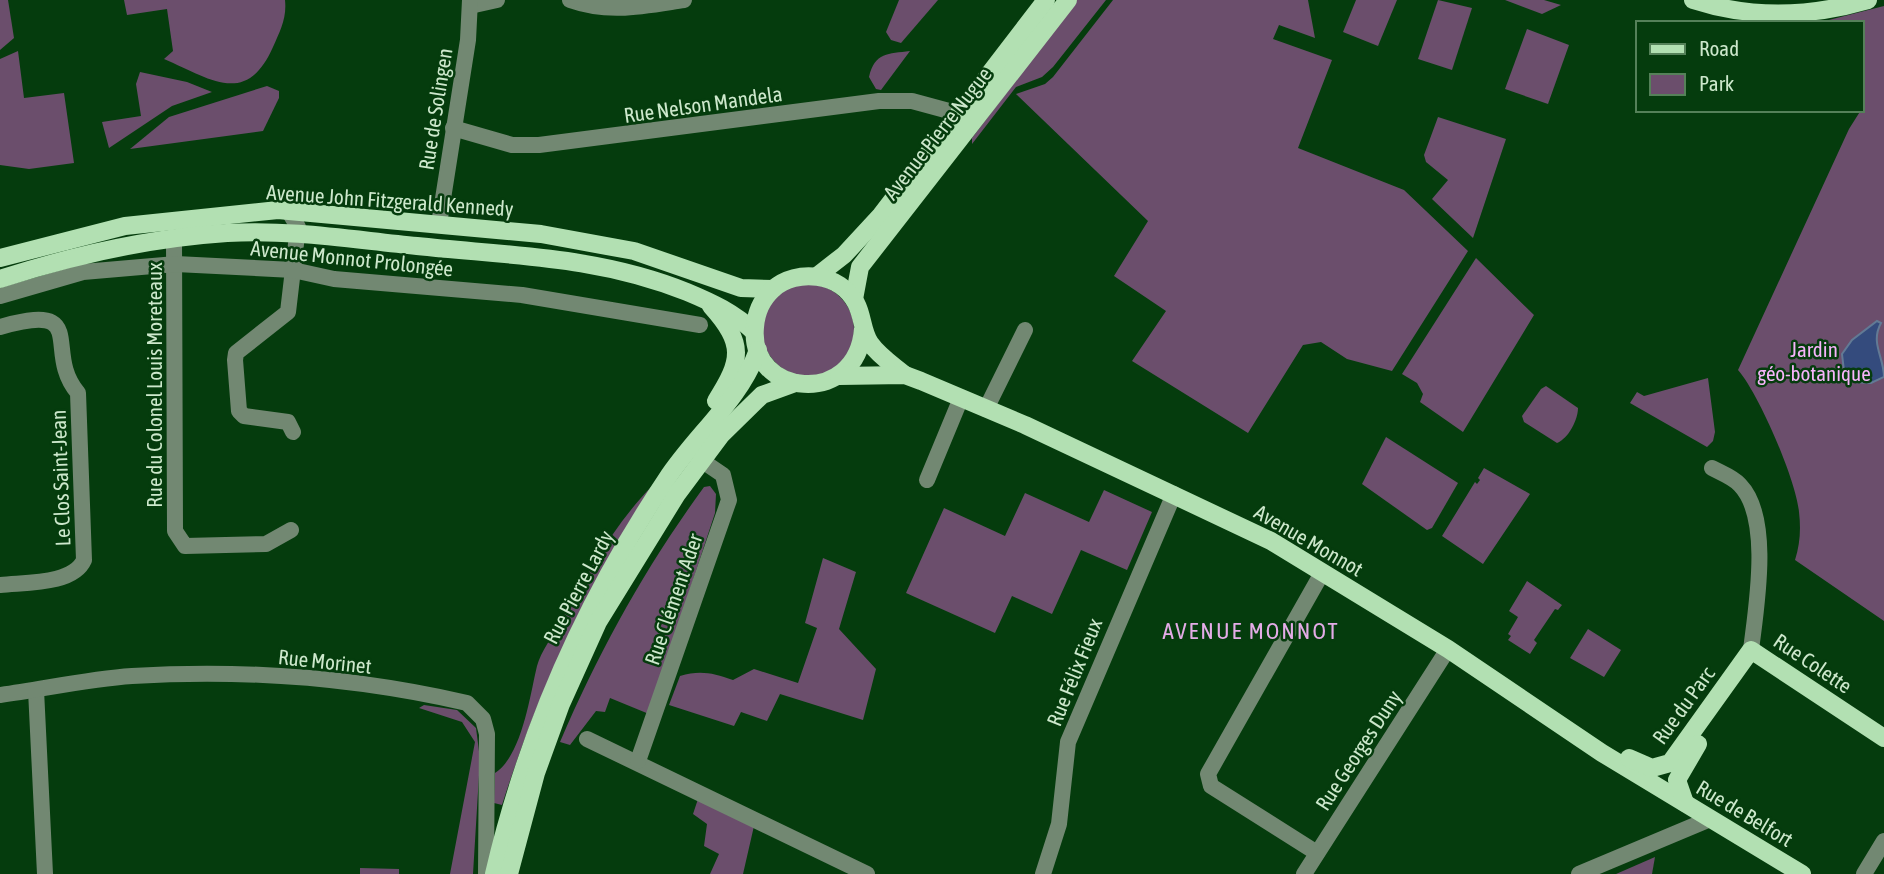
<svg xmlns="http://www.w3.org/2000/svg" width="1884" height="874" font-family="'Asap Condensed',sans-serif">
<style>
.green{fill:#6b4e6c}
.water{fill:#344b7d;stroke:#627a95;stroke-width:2}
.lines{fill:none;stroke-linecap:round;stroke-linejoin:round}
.minor{stroke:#728872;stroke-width:16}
.major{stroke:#b2e0b2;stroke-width:18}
.labels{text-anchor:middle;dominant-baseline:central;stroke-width:5;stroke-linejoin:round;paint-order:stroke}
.street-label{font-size:21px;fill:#cde8cc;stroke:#053c0d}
.park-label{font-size:21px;fill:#f7b4fb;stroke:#053c0d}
.neighbourhood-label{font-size:23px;letter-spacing:2px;fill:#e4ace7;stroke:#053c0d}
</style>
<rect width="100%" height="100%" fill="#053c0d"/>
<g class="green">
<polygon points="0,0 8,0 14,38 0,50"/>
<path d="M124,0H285C287,18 280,31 273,47C246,108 209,78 164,59L173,51L167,9L127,15Z"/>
<polygon points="899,0 938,0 901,43 891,40 886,32"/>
<polygon points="1077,0 1106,0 1053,67 1042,77 1016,87 972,144 972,138"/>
<polygon points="1113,0 1308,0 1315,38 1279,25 1273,39 1332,60 1298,148 1404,190 1468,251 1392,371 1347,359 1321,342 1303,345 1248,433 1132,361 1166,311 1114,276 1148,221 1016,94 1045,84 1053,77"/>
<polygon points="1356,0 1397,0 1378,46 1343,32"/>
<polygon points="1438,0 1472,8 1452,70 1418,59"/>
<polygon points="1505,0 1544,0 1561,5 1542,14"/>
<path d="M1884,6V621L1795,560C1800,544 1801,529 1799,512C1796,480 1759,394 1738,370L1849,129L1861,110V23H1817Z"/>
<polygon points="1527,29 1569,45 1548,104 1505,89"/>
<polygon points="18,51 24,98 64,93 74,163 29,169 0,165 0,59"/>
<path d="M910,51L881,90L876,89L869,77C875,52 888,54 910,51Z"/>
<polygon points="140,72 187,82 212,92 172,106 109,148 102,122 141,116 136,84"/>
<polygon points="267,86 279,91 279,98 263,131 130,149 169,117"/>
<polygon points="1438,117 1506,139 1473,238 1432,199 1448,180 1426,162 1424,155"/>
<polygon points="1476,258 1534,315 1463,432 1420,402 1423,394 1417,383 1402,374"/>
<circle cx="808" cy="330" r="46"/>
<polygon points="1708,378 1715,432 1713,441 1707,447 1630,403 1637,392 1644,396"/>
<path d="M1546,386L1578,408C1578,419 1569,438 1557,443L1524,422L1522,416L1541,389Z"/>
<polygon points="1386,437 1458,483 1432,528 1427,530 1362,484"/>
<polygon points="1484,468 1530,494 1483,564 1442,536 1475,482 1477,484 1480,480 1478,478"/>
<path d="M652,486C587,585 538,692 502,805L494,803L495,773C522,756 530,695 537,666C541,651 553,636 560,623C586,575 614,525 652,486Z"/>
<path d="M710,486L716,494L715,513L649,714L610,698L605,712L596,711L570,745L560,742C600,649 645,568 704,487Z"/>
<polygon points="1104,490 1152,512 1127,570 1081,550 1052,614 1012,596 995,633 906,593 944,508 1005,536 1025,493 1089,522"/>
<path d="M823,558L856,572L839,629L876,669L863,720L780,694L767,721L741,712L734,726L669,705L680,676C700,670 713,673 733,680L754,669L798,683L817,628L805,623Z"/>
<polygon points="1527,581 1562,605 1558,610 1555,609 1534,640 1537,643 1530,654 1508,640 1511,636 1508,634 1518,617 1509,611"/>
<polygon points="1588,629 1621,650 1604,677 1570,658"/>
<polygon points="424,705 457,710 476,728 480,759 473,874 450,874 475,742 462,722 419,708"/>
<polygon points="698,799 754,826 743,874 710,874 719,854 704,846 707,824 693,814"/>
<polygon points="1655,857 1652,874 1616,874"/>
<polygon points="360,868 399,869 399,874 360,874"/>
</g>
<path class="water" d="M1877,321L1881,323C1870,343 1884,357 1884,377L1871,383L1854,382L1844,371L1842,354L1852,340Z"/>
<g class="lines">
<g class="minor">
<path d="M570,0C609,14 644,6 684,0"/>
<polyline points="470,6 497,0"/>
<polyline points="453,128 512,145 539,145 879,101 912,101 960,114"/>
<polyline points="289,212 298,227 288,312 236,353 235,360 239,411 244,416 288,422 293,432"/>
<polyline points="439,224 468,40 470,0"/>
<polyline points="174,238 175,531 185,546 266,544 291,530"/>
<polyline points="0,296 83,272 176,264 293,270 334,279 522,295 700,325"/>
<path d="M0,327C92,301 42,351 78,393L84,560C73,585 24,582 0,585"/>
<polyline points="986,409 1025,330"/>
<path d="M1712,468C1721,473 1733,477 1740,485C1772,518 1756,608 1751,650"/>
<polyline points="927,480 961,398"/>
<polyline points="36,690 45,874"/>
<path d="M0,695C44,689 88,679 132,676C244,669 358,678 467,703L483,719L487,734L486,874"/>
<polyline points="587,739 867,874"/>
<polyline points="638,761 729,500 723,475 701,460"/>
<polyline points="1317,853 1211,786 1208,774 1322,573"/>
<polyline points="1043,874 1059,824 1068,742 1174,494"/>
<polyline points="1304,874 1448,649"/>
<polyline points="1579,874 1710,819"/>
<polyline points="1864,874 1884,841"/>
</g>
<g class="major">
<path d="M1693,0C1751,19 1810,17 1868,0"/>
<polyline points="0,258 125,226 278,210 541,234 634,251 741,288 773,289"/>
<polyline points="817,276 844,255 881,215 1046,0"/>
<path d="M0,279C74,255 150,238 227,233C291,229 354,240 417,246C511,256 598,256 687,292C711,302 735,313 754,332"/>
<polyline points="854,299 860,267 1068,0"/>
<path d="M711,306C745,344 742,360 716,401"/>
<path d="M863,329C857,408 748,397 755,327C756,313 762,299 773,289C797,268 840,273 856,303C863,316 862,331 870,343C879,356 893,365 905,375"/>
<polyline points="839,376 905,375 921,381 1025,425 1271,541 1448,649 1602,753 1802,874"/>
<polyline points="1629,758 1652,768 1670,763 1751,650 1884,738"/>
<polyline points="1685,803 1677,780 1698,744"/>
<path d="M494,874C527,732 585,601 666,480C695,435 740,401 758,350"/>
<polyline points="509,874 536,773 561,704 598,622 677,494 721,435 762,395 795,383"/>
</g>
</g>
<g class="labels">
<g class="street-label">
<text transform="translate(703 104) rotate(-8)">Rue Nelson Mandela</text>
<text transform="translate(435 109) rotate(-81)">Rue de Solingen</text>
<text transform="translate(937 133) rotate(-52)">Avenue Pierre Nugue</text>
<text transform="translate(390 200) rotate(4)">Avenue John Fitzgerald Kennedy</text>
<text transform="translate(352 258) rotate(6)">Avenue Monnot Prolongée</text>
<text transform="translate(154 385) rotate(-90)">Rue du Colonel Louis Moreteaux</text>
<text transform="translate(60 478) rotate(-92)">Le Clos Saint-Jean</text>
<text transform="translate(1309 540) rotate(30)">Avenue Monnot</text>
<text transform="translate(578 587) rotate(-62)">Rue Pierre Lardy</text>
<text transform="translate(673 599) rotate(-71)">Rue Clément Ader</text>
<text transform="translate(325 661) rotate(6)">Rue Morinet</text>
<text transform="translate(1813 663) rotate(34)">Rue Colette</text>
<text transform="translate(1074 672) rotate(-68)">Rue Félix Fieux</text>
<text transform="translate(1683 705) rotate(-54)">Rue du Parc</text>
<text transform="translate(1358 750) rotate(-57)">Rue Georges Duny</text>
<text transform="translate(1745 813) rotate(31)">Rue de Belfort</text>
</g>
<g class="park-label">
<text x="1814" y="349">Jardin<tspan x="1814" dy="24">géo-botanique</tspan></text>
</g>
<g class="neighbourhood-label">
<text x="1251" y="631">AVENUE MONNOT</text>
</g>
</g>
<rect x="1636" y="21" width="228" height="91" fill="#053c0d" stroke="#558159" stroke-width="2"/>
<rect x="1650" y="44" width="35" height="10" fill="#b2e0b2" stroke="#558159" stroke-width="2"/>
<text x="1699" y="56" font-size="21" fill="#cde8cc">Road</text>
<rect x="1650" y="74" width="35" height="21" fill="#6b4e6c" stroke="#558159" stroke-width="2"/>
<text x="1699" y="91" font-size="21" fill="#cde8cc">Park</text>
</svg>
